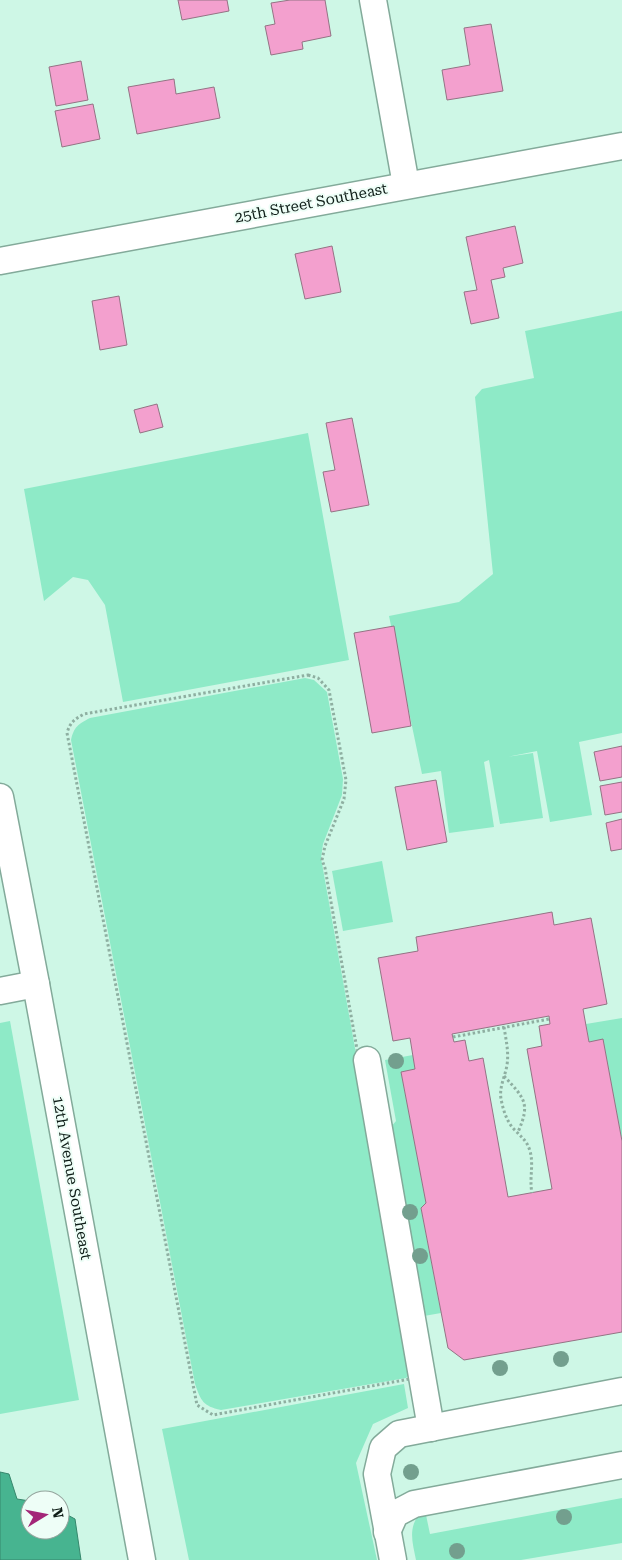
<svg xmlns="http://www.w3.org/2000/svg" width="622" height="1560" font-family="'Roboto Serif',serif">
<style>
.green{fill:#8eeac7}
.water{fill:#47b490;stroke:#36876c}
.building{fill:#f3a0ce;stroke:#947384;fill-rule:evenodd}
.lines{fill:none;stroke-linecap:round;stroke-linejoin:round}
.minor-casing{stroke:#83aa9a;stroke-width:29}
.path{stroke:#8eafa1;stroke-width:3;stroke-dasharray:2.5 2.5;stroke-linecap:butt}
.minor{stroke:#fff;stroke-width:26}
.tree{fill:#739f8e}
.labels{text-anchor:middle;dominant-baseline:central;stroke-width:4;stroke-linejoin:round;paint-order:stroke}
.street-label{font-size:15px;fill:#0e1d17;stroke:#eefef7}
</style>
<rect width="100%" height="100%" fill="#cef7e6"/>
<g class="green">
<polygon points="622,311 622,733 579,742 592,815 550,822 537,751 507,757 533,753 543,818 500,824 489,760 484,762 494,827 449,833 441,771 422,774 389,616 459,602 493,574 475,397 482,389 534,378 525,331"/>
<polygon points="308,433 349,660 123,702 105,605 88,580 73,577 44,601 24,489"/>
<path d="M305,678L314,680L327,692L343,779L342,795L323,844L321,858L412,1367L409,1375L406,1378L221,1410C203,1406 201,1401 195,1384L71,740C74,727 78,724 90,718Z"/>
<polygon points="382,861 393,922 343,931 332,871"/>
<polygon points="622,1018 622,1141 603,1040 589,1042 586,1024"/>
<polygon points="10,1021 79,1400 0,1414 0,1023"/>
<polygon points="413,1055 415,1069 401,1072 426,1203 421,1208 441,1313 424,1316 390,1128 396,1121 385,1060"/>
<polygon points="404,1384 408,1408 373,1424 356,1463 377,1560 189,1560 162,1429"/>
<path d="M622,1498V1543L521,1560H416C413,1544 408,1530 418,1516L426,1515L430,1534Z"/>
</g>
<polygon class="water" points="0,1472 9,1474 17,1499 30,1501 30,1530 60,1530 60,1511 75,1519 81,1560 0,1560"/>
<g class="building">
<polygon points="178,0 227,0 229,11 182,20"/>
<polygon points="290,0 325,0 331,36 302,42 303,49 271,55 265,26 275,24 271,3"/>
<polygon points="491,24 503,91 447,100 442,70 470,65 464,28"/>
<polygon points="81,61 88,100 56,106 49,67"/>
<polygon points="174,79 176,94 214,87 220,118 137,134 128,87"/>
<polygon points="93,104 100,139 62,147 55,111"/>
<polygon points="515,226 523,263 503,268 505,277 491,280 499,318 471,324 464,292 477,290 466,237"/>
<polygon points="332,246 341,292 305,299 295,254"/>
<polygon points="119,296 127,345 100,350 92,301"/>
<polygon points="157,404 163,427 140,433 134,410"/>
<polygon points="352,418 369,505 331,512 323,472 335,470 326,423"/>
<polygon points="394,626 411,726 372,733 354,633"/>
<polygon points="622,746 622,777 600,781 594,752"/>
<polygon points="436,780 447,842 407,850 395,787"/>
<polygon points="622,782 622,812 605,815 600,786"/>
<polygon points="622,819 622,849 611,851 606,823"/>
<path d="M552,912L554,925L591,918L607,1004L583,1009L589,1042L603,1039L622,1141V1332L464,1360L448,1348L421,1208L426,1203L401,1072L415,1069L410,1038L393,1041L378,958L418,951L416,937ZM549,1016L550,1024L539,1026L542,1046L527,1049L552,1189L508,1197L483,1058L469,1061L465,1040L454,1042L452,1034Z"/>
</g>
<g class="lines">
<defs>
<g id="minor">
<polyline points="373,0 406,185"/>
<polyline points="0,261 622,146"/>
<polyline points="0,797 36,984 142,1560"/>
<polyline points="0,991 36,984"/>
<polyline points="367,1060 431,1428"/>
<polyline points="387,1532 395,1514 414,1504 622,1465"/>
<polyline points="393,1560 377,1474 383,1448 399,1434 622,1391"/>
</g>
</defs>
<use href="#minor" class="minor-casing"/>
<g class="path">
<path d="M308,675L318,678L329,690L346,780L344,799L325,846L322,860L325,868L415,1378L213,1415L197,1405L67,733C70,722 75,719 84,714Z"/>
<path d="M504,1027C506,1040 509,1052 507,1065C505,1077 499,1087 501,1099C503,1109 506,1119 512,1127C519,1135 527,1140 530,1151C534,1165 529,1179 532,1193"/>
<polyline points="453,1037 549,1019"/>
<path d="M504,1076C524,1098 531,1103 518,1132"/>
</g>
<use href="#minor" class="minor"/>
</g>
<g class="tree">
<circle cx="396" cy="1061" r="8"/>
<circle cx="410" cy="1212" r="8"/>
<circle cx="420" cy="1256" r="8"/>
<circle cx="561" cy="1359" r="8"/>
<circle cx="500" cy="1368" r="8"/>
<circle cx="411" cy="1472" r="8"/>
<circle cx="564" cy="1517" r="8"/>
<circle cx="457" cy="1551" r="8"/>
</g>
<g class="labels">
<g class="street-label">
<text transform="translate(311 203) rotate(-11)">25th Street Southeast</text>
<text transform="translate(72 1178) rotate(80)">12th Avenue Southeast</text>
</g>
</g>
<g transform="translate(45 1515) rotate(80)"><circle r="24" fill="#eefef7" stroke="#94a49d"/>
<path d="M0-4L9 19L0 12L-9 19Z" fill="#a32678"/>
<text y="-8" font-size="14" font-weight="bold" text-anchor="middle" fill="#0e1d17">N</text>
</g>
</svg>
